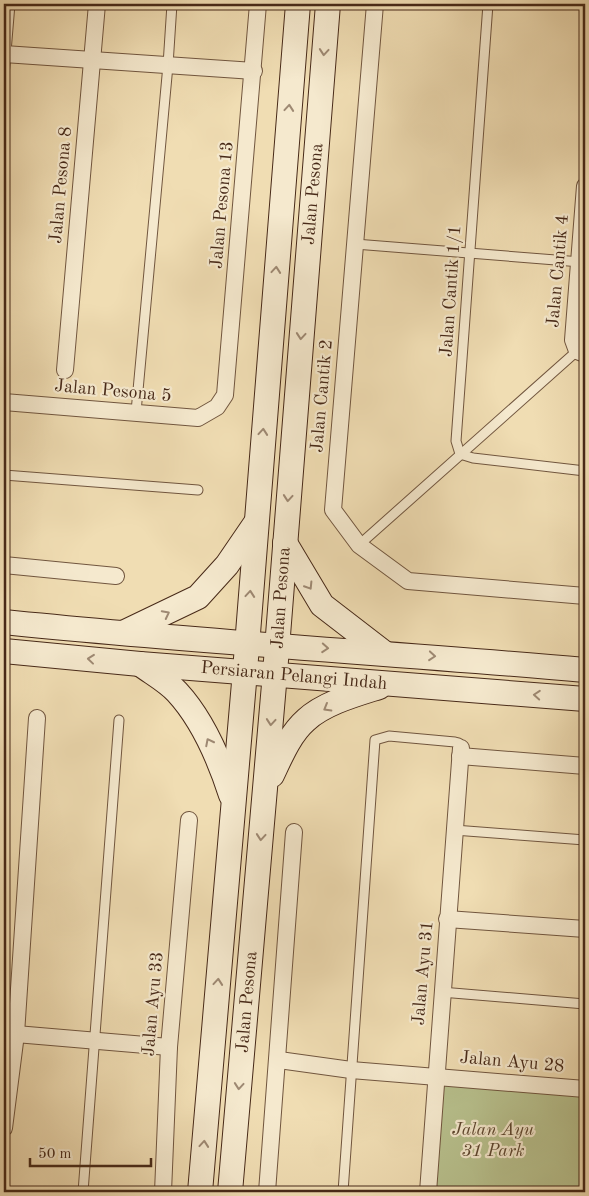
<svg xmlns="http://www.w3.org/2000/svg" width="589" height="1196" font-family="'Old Standard TT',serif">
<style>
.green{fill:#b8c18e;stroke:#807553}
.lines{fill:none;stroke-linecap:round;stroke-linejoin:round}
.lane-casing{stroke:#71563f;stroke-width:11}
.street-casing{stroke:#71563f;stroke-width:18}
.secondary-casing{stroke:#472918;stroke-width:26}
.lane{stroke:#f5e9ce;stroke-width:9}
.street{stroke:#f5e9ce;stroke-width:16}
.secondary{stroke:#f5e9ce;stroke-width:24}
.oneway{stroke:#9e8973}
.labels{text-anchor:middle;dominant-baseline:central;stroke-width:4.5;stroke-linejoin:round;paint-order:stroke}
.street-label{font-size:18px;fill:#472918;stroke:#f5e9ce}
.park-label{font-size:18px;font-style:italic;fill:#5e4730;stroke:#f5e9ce}
</style>
<rect width="100%" height="100%" fill="#f0ddb3"/>
<filter id="stains"><feTurbulence type="fractalNoise" baseFrequency=".004" numOctaves="4"/><feColorMatrix values="0 0 0 0 .2 0 0 0 0 .09 0 0 0 0 .02 0 0 0 .5 -.17"/></filter>
<radialGradient id="worn" r=".72"><stop offset=".6" stop-color="#630" stop-opacity="0"/><stop offset="1" stop-color="#630" stop-opacity=".3"/></radialGradient>
<polygon class="green" points="441,1083 585,1095 585,1192 434,1192"/>
<g class="lines">
<defs>
<g id="lane">
<polyline points="488,4 456,441 460,454 473,458 585,471"/>
<polyline points="4,76 10,4"/>
<polyline points="355,244 581,262"/>
<polyline points="136,412 168,65 172,4"/>
<polyline points="4,475 198,490"/>
<polyline points="359,545 577,351"/>
<polyline points="454,830 585,840"/>
<polyline points="441,992 585,1004"/>
<polyline points="83,1192 119,720"/>
<polyline points="343,1192 375,740 389,736 455,742 459,743 461,748"/>
</g>
<g id="street">
<polyline points="375,4 333,510 359,545 408,581 585,596"/>
<polyline points="4,54 254,71"/>
<polyline points="585,186 573,340 577,351 585,354"/>
<polyline points="65,370 97,4"/>
<polyline points="4,402 198,418 217,407 225,395 258,4"/>
<polyline points="4,565 116,576"/>
<polyline points="460,756 585,766"/>
<polyline points="447,919 585,929"/>
<polyline points="4,1033 169,1047"/>
<polyline points="279,1060 351,1070 585,1089"/>
<polyline points="4,1128 16,1034 37,718"/>
<polyline points="163,1192 169,1047 189,820"/>
<polyline points="267,1192 294,832"/>
<polyline points="428,1192 461,748"/>
</g>
<g id="secondary">
<polyline points="285,543 322,605 383,652"/>
<path d="M4,622C197,642 392,653 585,670"/>
<polyline points="125,632 198,597 227,565 255,524"/>
<polyline points="4,651 140,664 585,699"/>
<path d="M140,664C152,673 167,681 177,692C202,719 220,761 231,795"/>
<path d="M272,775C281,756 290,734 306,720C324,703 357,694 379,687"/>
<polyline points="200,1192 245,671 298,4"/>
<polyline points="230,1192 275,673 328,4"/>
</g>
</defs>
<use href="#lane" class="lane-casing"/>
<use href="#street" class="street-casing"/>
<use href="#secondary" class="secondary-casing"/>
<use href="#lane" class="lane"/>
<use href="#street" class="street"/>
<use href="#secondary" class="secondary"/>
</g>
<defs><path id="oneway-chevron" d="M-2-3.5L2.5 0L-2 3.5" fill="none" stroke-width="1.6" stroke-linecap="round" stroke-linejoin="round" transform="scale(1.25)"/></defs>
<g class="oneway">
<use href="#oneway-chevron" transform="translate(324 52) rotate(95)"/>
<use href="#oneway-chevron" transform="translate(289 108) rotate(-85)"/>
<use href="#oneway-chevron" transform="translate(276 270) rotate(-85)"/>
<use href="#oneway-chevron" transform="translate(301 336) rotate(95)"/>
<use href="#oneway-chevron" transform="translate(263 432) rotate(-85)"/>
<use href="#oneway-chevron" transform="translate(288 498) rotate(95)"/>
<use href="#oneway-chevron" transform="translate(309 586) rotate(58)"/>
<use href="#oneway-chevron" transform="translate(250 594) rotate(-85)"/>
<use href="#oneway-chevron" transform="translate(166 614) rotate(-27)"/>
<use href="#oneway-chevron" transform="translate(325 648) rotate(4)"/>
<use href="#oneway-chevron" transform="translate(432 656) rotate(5)"/>
<use href="#oneway-chevron" transform="translate(91 659) rotate(-174)"/>
<use href="#oneway-chevron" transform="translate(537 695) rotate(-176)"/>
<use href="#oneway-chevron" transform="translate(327 708) rotate(150)"/>
<use href="#oneway-chevron" transform="translate(271 722) rotate(95)"/>
<use href="#oneway-chevron" transform="translate(209 742) rotate(-117)"/>
<use href="#oneway-chevron" transform="translate(261 837) rotate(95)"/>
<use href="#oneway-chevron" transform="translate(218 982) rotate(-85)"/>
<use href="#oneway-chevron" transform="translate(239 1086) rotate(95)"/>
<use href="#oneway-chevron" transform="translate(204 1144) rotate(-85)"/>
</g>
<g class="labels">
<g class="street-label">
<text transform="translate(61 185) rotate(-85)">Jalan Pesona 8</text>
<text transform="translate(313 194) rotate(-85)">Jalan Pesona</text>
<text transform="translate(222 205) rotate(-85)">Jalan Pesona 13</text>
<text transform="translate(558 271) rotate(-85)">Jalan Cantik 4</text>
<text transform="translate(451 291) rotate(-86)">Jalan Cantik 1/1</text>
<text transform="translate(113 391) rotate(5)">Jalan Pesona 5</text>
<text transform="translate(322 396) rotate(-85)">Jalan Cantik 2</text>
<text transform="translate(281 598) rotate(-86)">Jalan Pesona</text>
<text transform="translate(294 676) rotate(5)">Persiaran Pelangi Indah</text>
<text transform="translate(423 973) rotate(-85)">Jalan Ayu 31</text>
<text transform="translate(247 1002) rotate(-85)">Jalan Pesona</text>
<text transform="translate(153 1004) rotate(-85)">Jalan Ayu 33</text>
<text transform="translate(512 1062) rotate(5)">Jalan Ayu 28</text>
</g>
<g class="park-label">
<text x="493" y="1130">Jalan Ayu<tspan x="493" dy="21">31 Park</tspan></text>
</g>
</g>
<rect width="589" height="1196" fill="none" stroke="#f0ddb3" stroke-width="20"/>
<rect x="5" y="5" width="579" height="1186" fill="none" stroke="#472918" stroke-width="2.5"/>
<rect x="10" y="10" width="569" height="1176" fill="none" stroke="#472918"/>
<path d="M30 1158v8h121v-8" fill="none" stroke="#472918" stroke-width="2.5"/>
<text x="38" y="1158" font-size="15" fill="#472918" stroke="#f5e9ce" stroke-width="4" paint-order="stroke">50 m</text>
<rect width="100%" height="100%" filter="url(#stains)"/>
<rect width="100%" height="100%" fill="url(#worn)"/>
</svg>
